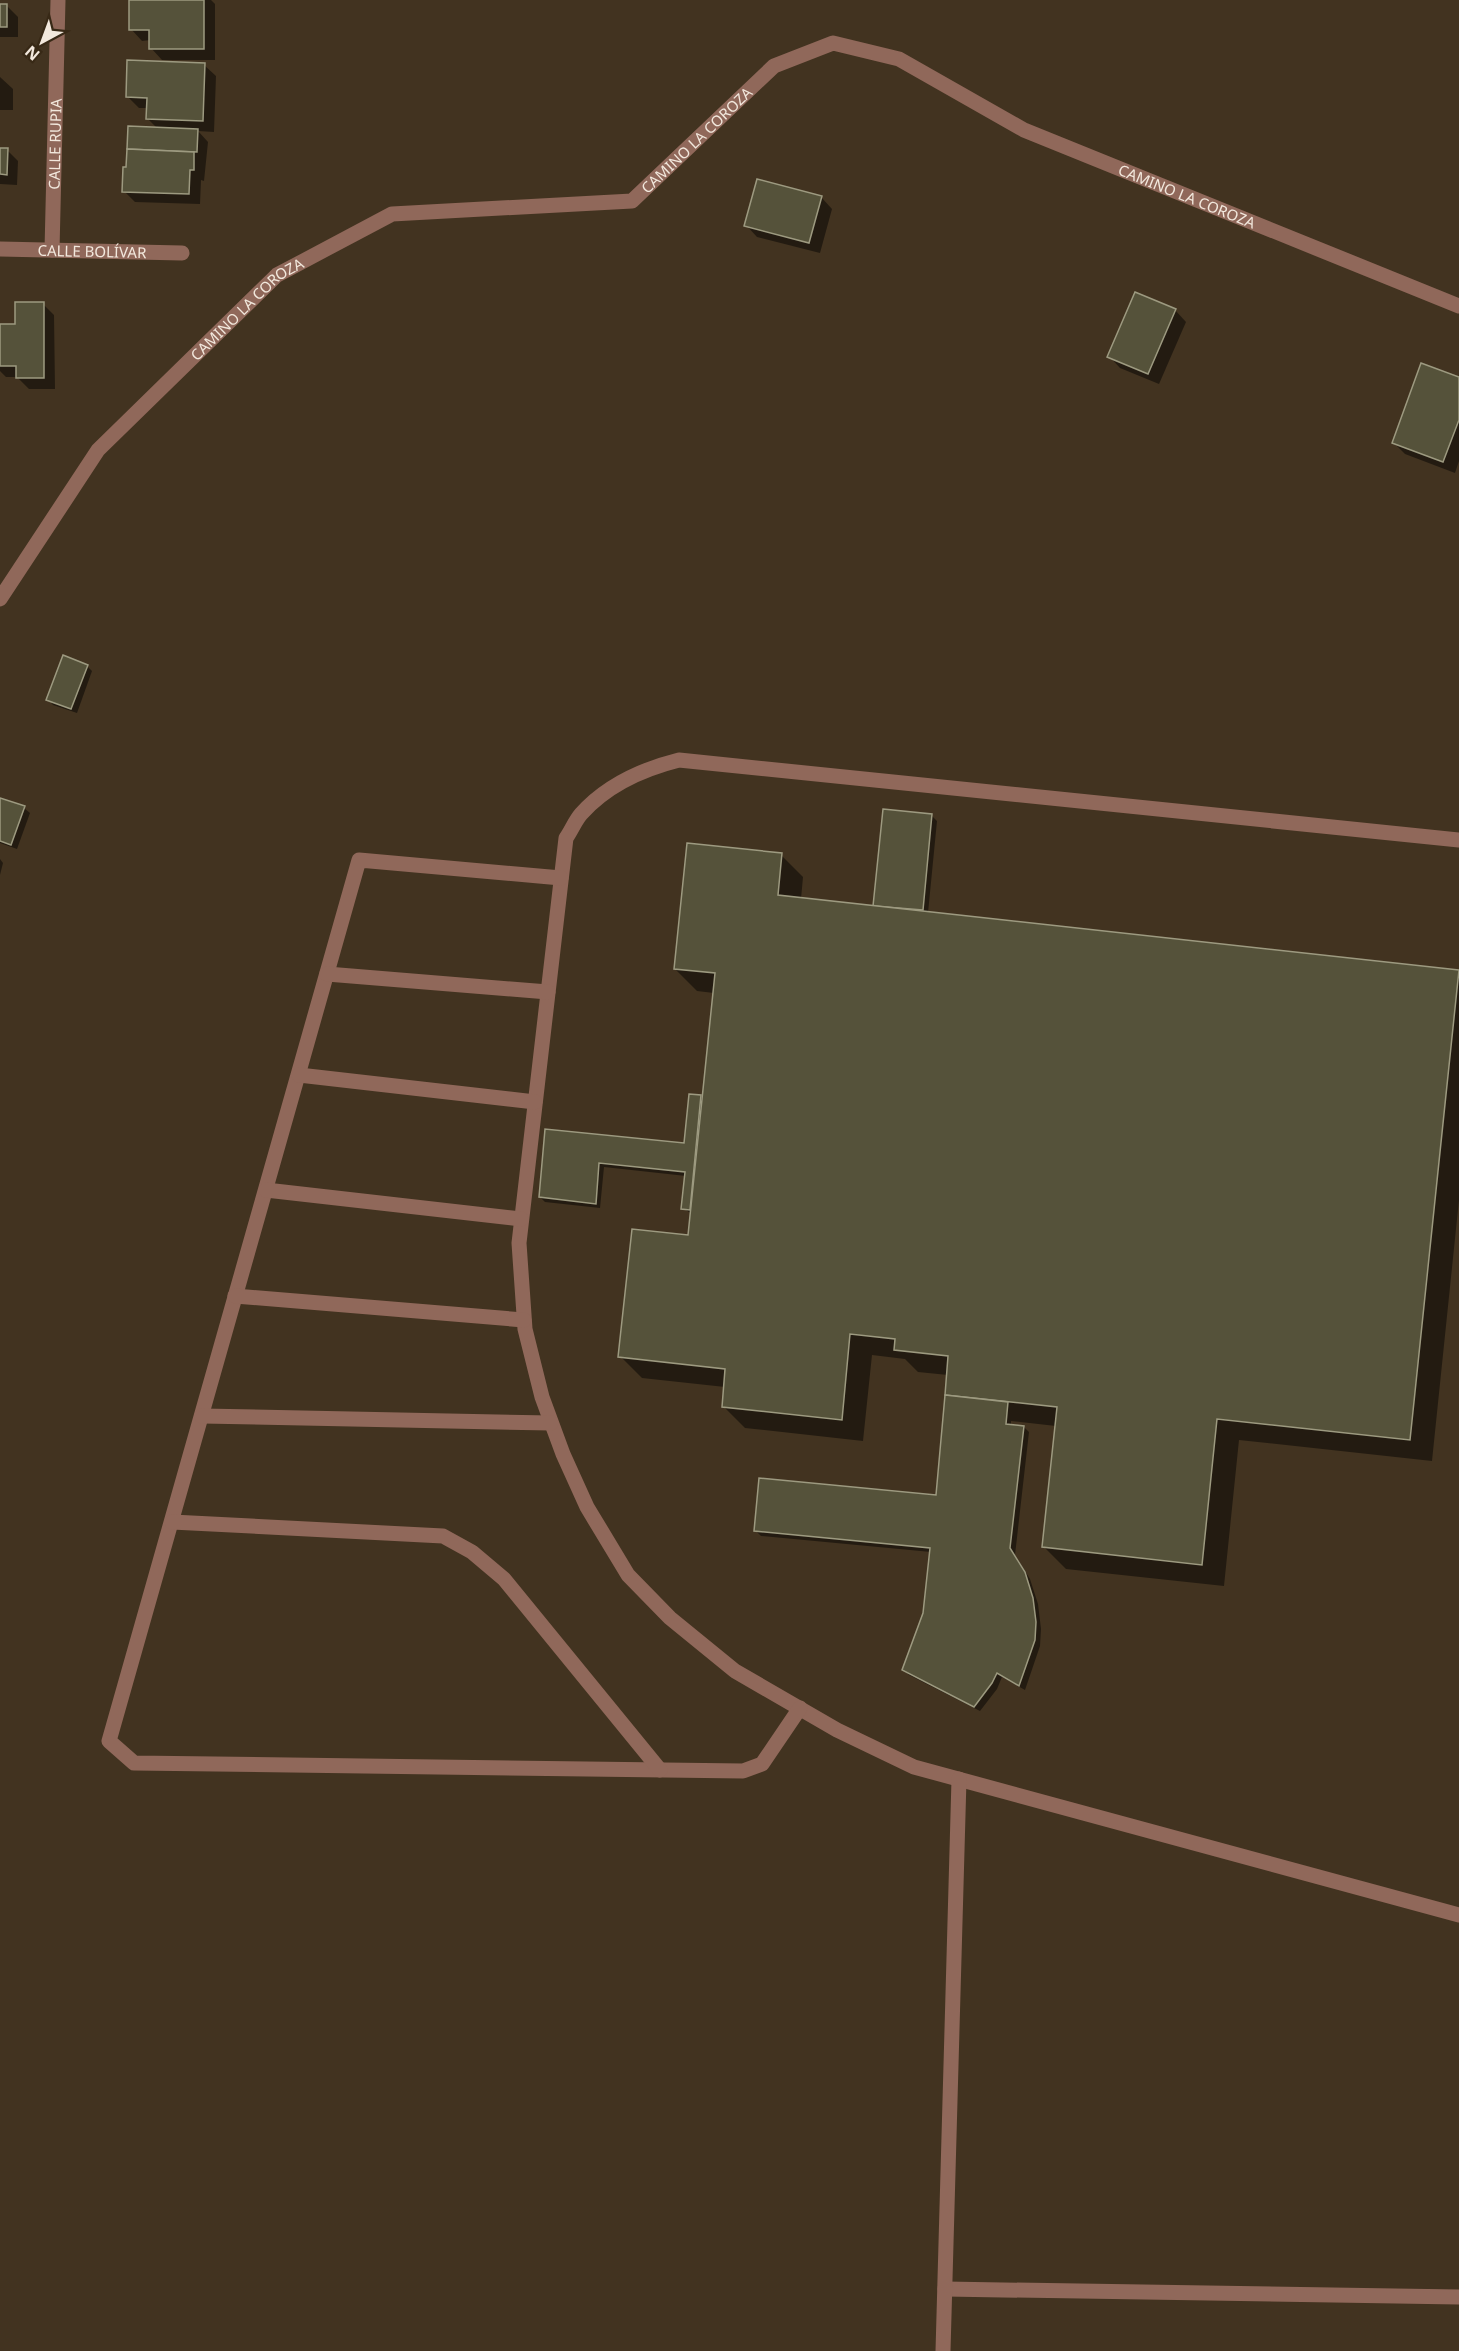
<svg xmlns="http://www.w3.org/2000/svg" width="1459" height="2351" font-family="'Noto Sans',sans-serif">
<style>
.shadow{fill:#0007}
.building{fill:#55523a;stroke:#9d9a80;stroke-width:1.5}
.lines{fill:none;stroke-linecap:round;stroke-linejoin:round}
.lane{stroke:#90685a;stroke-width:15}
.street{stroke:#90685a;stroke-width:15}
.labels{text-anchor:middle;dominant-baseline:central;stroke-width:5;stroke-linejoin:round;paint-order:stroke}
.street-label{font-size:15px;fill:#f2e8dd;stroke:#382916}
</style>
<rect width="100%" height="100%" fill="#423320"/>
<g class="shadow">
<polygon points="131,0 211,0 215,4 215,60 162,60 151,48 151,40 142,41 131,29"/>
<polygon points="0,5 6,5 18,17 18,37 0,37"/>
<polygon points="204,65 216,76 214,132 198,131 208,142 204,181 201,180 200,204 135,202 124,191 128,169 129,128 158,129 147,118 148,108 139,108 128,97"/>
<polygon points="0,77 13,89 13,110 0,110"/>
<polygon points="0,150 7,150 18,161 17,185 0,184"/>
<polygon points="821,197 832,209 820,253 757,237 746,225"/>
<polygon points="43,304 54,315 55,389 29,389 17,377 6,377 0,371 0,325 17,325"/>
<polygon points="1175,310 1186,322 1159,384 1120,368 1109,356"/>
<polygon points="1459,378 1459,461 1455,473 1405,454 1394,443"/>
<polygon points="87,666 92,671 77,713 53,705 48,699"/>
<polygon points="0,799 24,808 30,813 17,849 0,843"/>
<polygon points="932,816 937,821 928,913 1459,972 1459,1200 1432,1461 1239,1440 1224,1586 1066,1569 1044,1547 1056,1426 1011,1421 1011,1426 1024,1427 1029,1432 1015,1555 1030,1579 1038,1604 1041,1629 1040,1646 1025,1690 1002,1677 997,1689 980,1711 909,1675 904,1670 925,1613 931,1552 761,1536 756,1531 937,1496 948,1397 946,1395 948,1375 918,1372 905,1359 872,1355 863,1441 745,1428 723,1406 725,1387 642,1378 620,1356 689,1237 692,1214 683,1208 686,1176 604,1167 600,1208 545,1202 540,1197 547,1131 686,1145 700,1096 703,1099 714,993 697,991 675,969 781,855 803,877 801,899 875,907"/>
<polygon points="0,859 3,863 0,875"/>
</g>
<g class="building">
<polygon points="129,0 204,0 204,49 149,49 149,30 129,30"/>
<rect x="0" y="4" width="7" height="23"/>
<polygon points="127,60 205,63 203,121 146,119 147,98 126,97"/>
<polygon points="128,126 198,129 197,152 127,149"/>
<polygon points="0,148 8,148 7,175 0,174"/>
<polygon points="127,149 194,152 194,170 190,170 189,194 122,192 123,167 126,167"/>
<polygon points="757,179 822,196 809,243 744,226"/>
<polygon points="1135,292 1176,309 1148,374 1107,357"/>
<polygon points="15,302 44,302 44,378 16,378 16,366 0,366 0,324 15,324"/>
<polygon points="1421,363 1459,377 1459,420 1443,462 1392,443"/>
<polygon points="63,655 88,665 71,709 46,700"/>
<polygon points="0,798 25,806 11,845 0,841"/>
<polygon points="883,809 932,814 923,910 873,906"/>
<polygon points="687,843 782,853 778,895 1459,970 1410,1440 1217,1419 1202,1565 1042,1547 1057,1407 945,1395 948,1356 894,1350 895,1339 850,1334 842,1420 722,1407 725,1369 618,1357 632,1229 688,1235 715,973 674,969"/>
<polygon points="689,1094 701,1095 690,1210 681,1209 685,1172 599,1163 596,1204 539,1197 545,1129 684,1143"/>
<polygon points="945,1395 1008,1402 1006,1424 1024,1426 1010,1548 1025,1572 1033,1598 1036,1622 1035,1640 1019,1686 997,1673 992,1683 974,1707 902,1670 923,1613 930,1548 754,1531 759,1478 936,1495"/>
</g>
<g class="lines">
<g class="lane">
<path d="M1459,840L679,760C643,769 606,786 581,814C575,821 571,831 566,838L519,1243L525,1329L542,1397L563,1454L587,1507L628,1575L670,1618L735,1671L837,1730L914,1767L1459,1915"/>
<polyline points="561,878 359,860 109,1741 134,1763 743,1771 762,1764 800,1708"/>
<polyline points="327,974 548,992"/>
<polyline points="299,1075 535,1102"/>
<polyline points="266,1190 521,1219"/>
<polyline points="235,1296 524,1320"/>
<polyline points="202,1416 551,1423"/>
<polyline points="172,1522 443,1536 472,1552 504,1579 660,1770"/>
<polyline points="945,2289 1459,2297"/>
<polyline points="943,2351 959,1779"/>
</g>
<g class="street">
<path id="s1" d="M0,249L182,253"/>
<path id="s2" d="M52,250L58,0"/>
<path id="s3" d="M0,599L98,450L277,275L392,214L632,201L774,66L833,43L899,59L1024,130L1459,306"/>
</g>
</g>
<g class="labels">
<g class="street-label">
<text stroke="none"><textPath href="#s3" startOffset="888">CAMINO LA COROZA</textPath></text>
<text stroke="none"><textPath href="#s2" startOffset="106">CALLE RUPIA</textPath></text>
<text stroke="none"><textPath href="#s3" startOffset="1446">CAMINO LA COROZA</textPath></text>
<text stroke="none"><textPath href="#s1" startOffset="92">CALLE BOLÍVAR</textPath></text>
<text stroke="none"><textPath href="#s3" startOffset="384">CAMINO LA COROZA</textPath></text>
</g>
</g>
<g transform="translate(42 42) rotate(221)" stroke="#382916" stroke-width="4.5" paint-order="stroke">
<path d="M0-4.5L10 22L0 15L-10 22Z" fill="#f2e8dd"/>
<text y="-9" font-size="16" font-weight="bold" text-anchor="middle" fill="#f2e8dd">N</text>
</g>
</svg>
